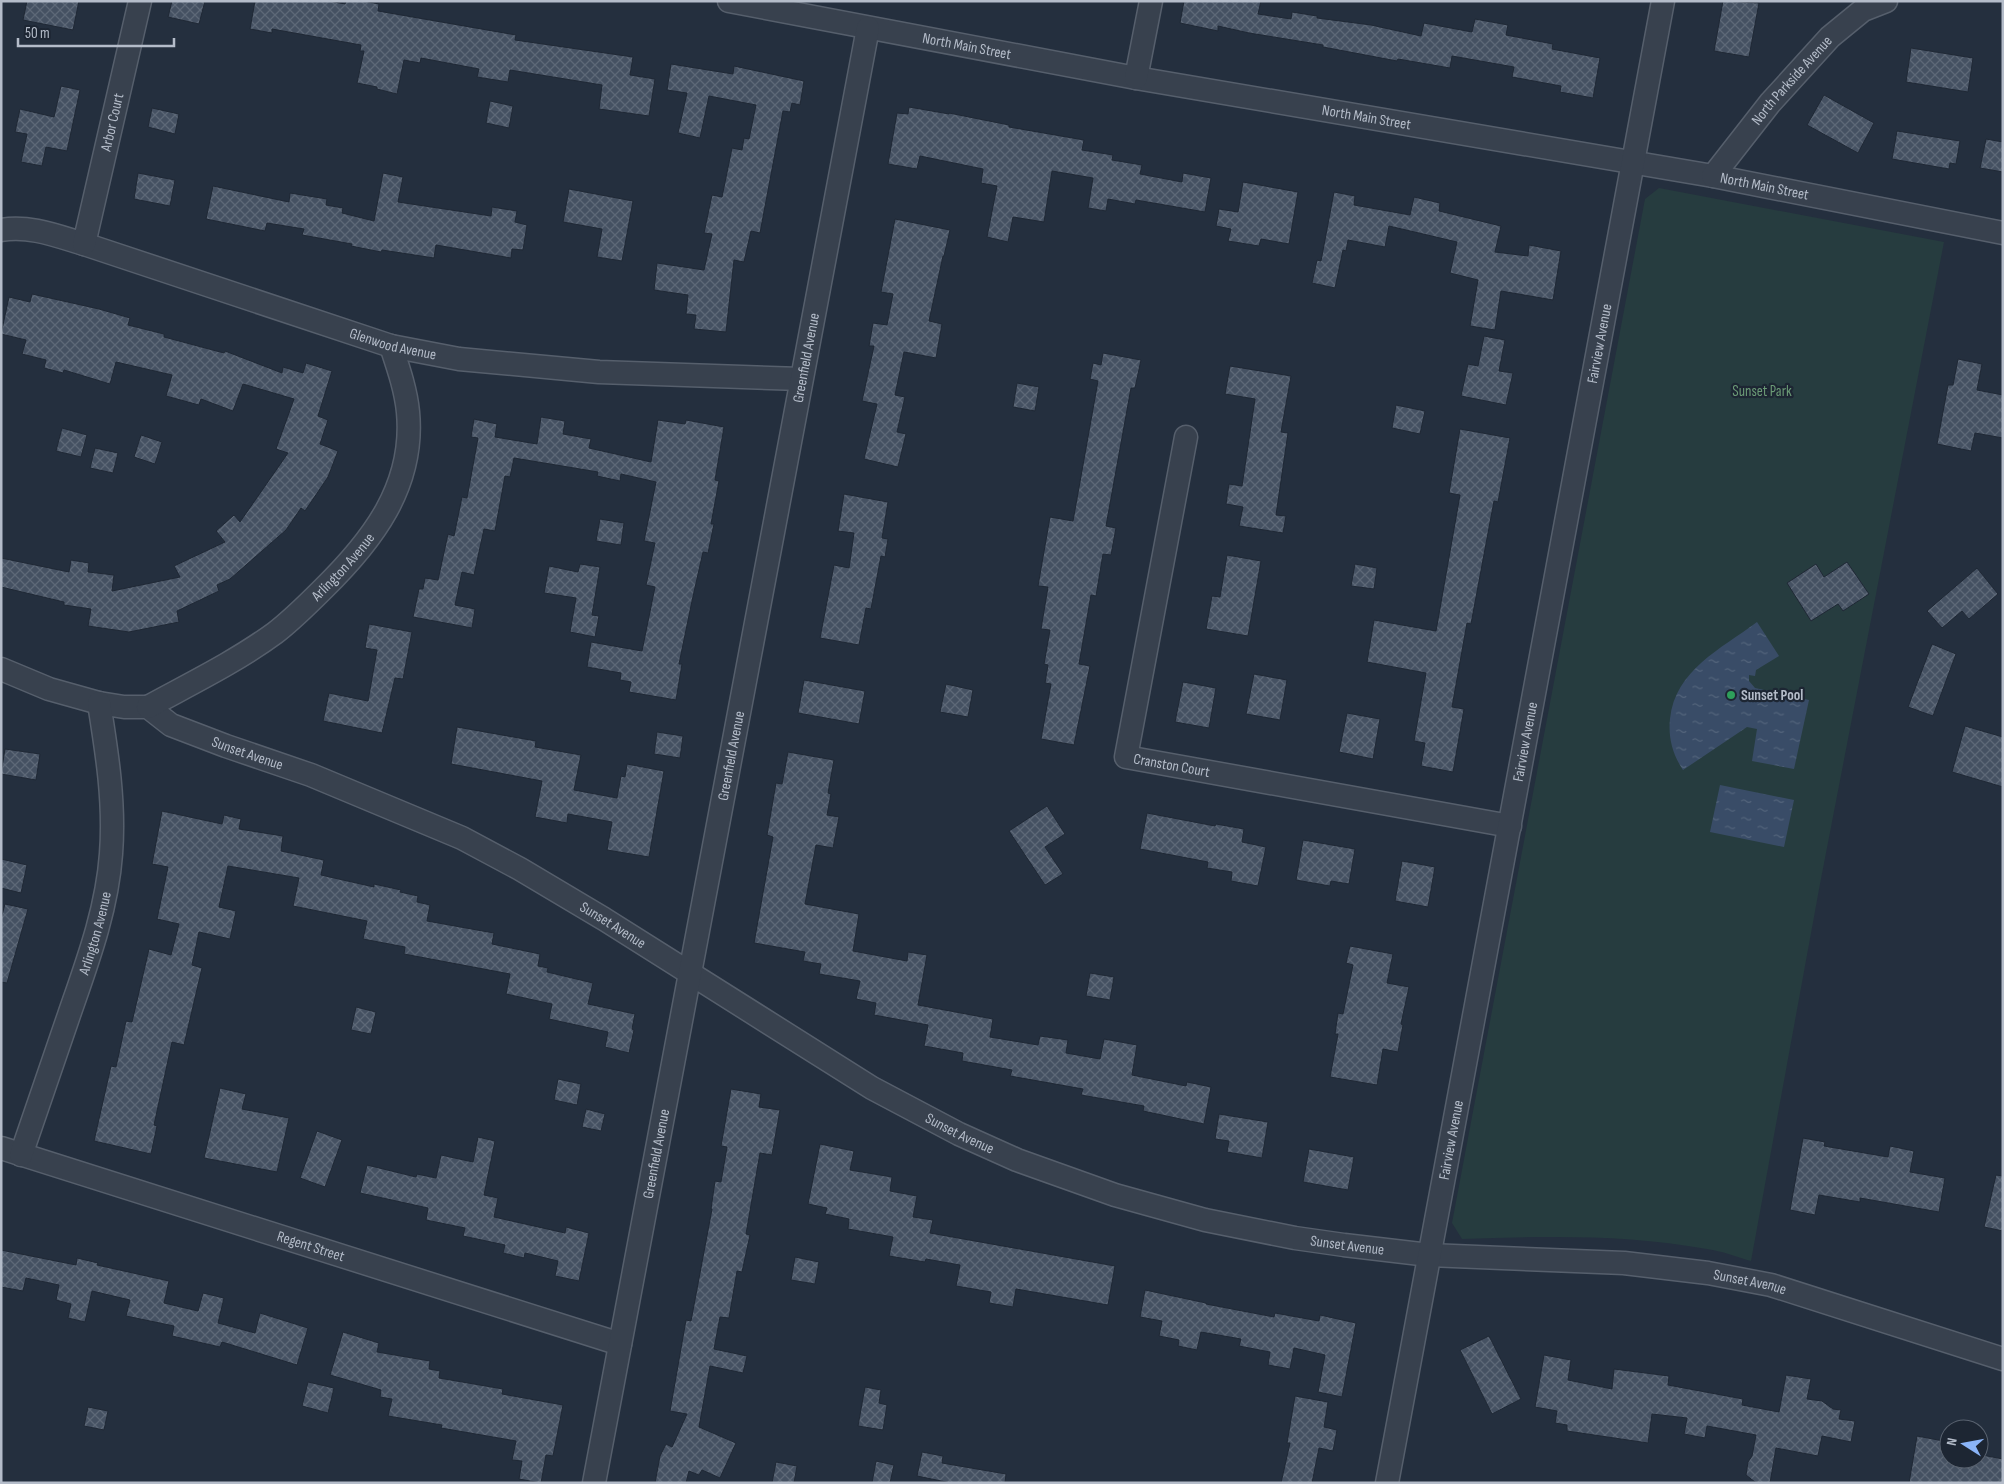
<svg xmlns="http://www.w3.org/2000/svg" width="2004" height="1484" font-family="'Sofia Sans Condensed',sans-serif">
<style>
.green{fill:#263c3f}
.water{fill:url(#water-ripples)}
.building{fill:url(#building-cross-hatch);stroke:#1f2835}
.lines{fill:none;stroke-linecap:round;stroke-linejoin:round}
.minor-casing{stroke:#565f6c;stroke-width:25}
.minor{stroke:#38414e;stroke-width:22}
.leisure-dot{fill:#2e9e5b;stroke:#1d2633;stroke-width:2}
.labels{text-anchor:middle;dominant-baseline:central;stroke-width:4.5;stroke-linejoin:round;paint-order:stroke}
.street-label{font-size:15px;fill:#b4bcc9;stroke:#1d2633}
.park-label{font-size:15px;fill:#6b9a76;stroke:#1d2633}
.poi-label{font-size:15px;font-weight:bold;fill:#b4bcc9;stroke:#1d2633;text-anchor:start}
</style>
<defs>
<pattern id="water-ripples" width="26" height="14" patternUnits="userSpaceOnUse" patternTransform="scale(1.25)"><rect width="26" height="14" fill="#394c67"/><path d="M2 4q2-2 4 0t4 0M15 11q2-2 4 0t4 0" fill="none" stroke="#53647b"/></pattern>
<pattern id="building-cross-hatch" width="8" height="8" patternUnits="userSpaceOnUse" patternTransform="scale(1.25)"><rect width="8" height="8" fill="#455162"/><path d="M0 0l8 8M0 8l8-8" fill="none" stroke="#5d6877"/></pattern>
</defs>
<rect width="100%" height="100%" fill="#242f3e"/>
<path class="green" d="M1659,188L1944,242L1820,884L1751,1261C1737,1257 1722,1251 1707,1249C1626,1234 1544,1236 1462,1239L1452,1223L1645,199Z"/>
<g class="water">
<path d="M1757,622L1779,656L1756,670L1755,676L1749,675V681L1755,688L1809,700L1794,769L1752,761L1757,729L1747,727L1683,770C1673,755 1668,738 1670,719C1675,670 1721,649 1757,622Z"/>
<polygon points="1720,785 1794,800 1784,847 1710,832"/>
</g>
<g class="building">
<polygon points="27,1 79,1 73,30 23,20"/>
<polygon points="172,1 205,1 199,24 168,17"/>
<polygon points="255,1 329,1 345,4 346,1 363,1 379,4 378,11 516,35 515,40 633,57 630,75 655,79 649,116 599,109 602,85 510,70 508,82 477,77 479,69 421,58 420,63 404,60 397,94 377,89 377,87 357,83 364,51 360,51 361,45 272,29 272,33 250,29"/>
<polygon points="1184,1 1261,1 1258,14 1291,19 1292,12 1317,16 1317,18 1371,25 1421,36 1424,23 1472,32 1475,19 1508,25 1506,35 1553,44 1552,49 1600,58 1593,98 1560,92 1561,86 1512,77 1514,67 1452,56 1450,68 1398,59 1397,61 1323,47 1323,45 1249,33 1218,26 1218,31 1180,23"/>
<polygon points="1723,1 1759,3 1749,57 1714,51"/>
<polygon points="1911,48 1973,58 1968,92 1906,82"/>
<polygon points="671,64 733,74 734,66 804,81 800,105 792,103 790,112 783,111 760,233 751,231 744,262 734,260 726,332 694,329 696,315 686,314 688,295 654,290 657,263 704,270 712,234 704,233 712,195 722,197 732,148 742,150 744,138 749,139 756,105 709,96 700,138 678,133 687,93 667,90"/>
<polygon points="61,86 80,90 67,151 46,147 42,166 21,162 27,134 15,132 20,109 54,117"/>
<polygon points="1824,95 1874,123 1858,153 1807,125"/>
<polygon points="490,101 513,106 509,128 486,123"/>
<polygon points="909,107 949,114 949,113 1009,125 1009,127 1084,140 1082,150 1113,155 1112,160 1142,165 1140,174 1182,182 1183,173 1211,178 1205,212 1136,200 1135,204 1108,199 1106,211 1088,208 1093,178 1052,171 1044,222 1013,217 1008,242 987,237 997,186 981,183 983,169 920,156 917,169 888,164 897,113 908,114"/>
<polygon points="152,108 179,114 175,134 148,127"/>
<polygon points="1897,131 1960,141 1956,164 1950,163 1949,169 1892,159"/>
<polygon points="1986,139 2003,142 2003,172 1980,168"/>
<polygon points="138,173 175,180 170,206 134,199"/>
<polygon points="383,173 403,177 398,202 491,216 492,207 517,211 515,222 527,225 523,250 512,249 511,258 436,245 434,258 382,250 381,252 351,246 352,244 302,235 304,229 267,223 265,231 206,219 213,186 289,202 290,193 327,199 326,205 343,208 342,213 374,221"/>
<polygon points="1243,182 1298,192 1289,244 1261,239 1259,246 1228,241 1231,229 1216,226 1219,209 1238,212"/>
<polygon points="569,189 633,201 622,261 597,257 602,229 563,222"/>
<polygon points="1334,192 1355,196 1354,205 1410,215 1414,197 1440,203 1439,211 1501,226 1495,252 1528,256 1529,245 1561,251 1553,300 1501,291 1495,330 1470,326 1478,280 1450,273 1457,242 1389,226 1385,247 1348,240 1346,251 1343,250 1335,288 1312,283 1317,260 1321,261"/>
<polygon points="895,219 950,230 944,256 943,256 929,321 942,324 936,358 904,352 895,395 905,397 897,432 906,434 898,467 864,459 877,404 862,401 874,346 869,346 873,323 887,325 893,294 881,292"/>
<polygon points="32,294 99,309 130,318 128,325 164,334 164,337 224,353 225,351 282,373 283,367 303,373 306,363 332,371 318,416 328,420 320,444 338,451 328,477 305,511 301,508 286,530 230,579 217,585 219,591 177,611 179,622 129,632 88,626 91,609 64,605 64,602 1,587 1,558 69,572 71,560 89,563 88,572 114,575 112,591 180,577 174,566 225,542 216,531 234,515 240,522 288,453 276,449 294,399 243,384 233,411 201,399 199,405 166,396 172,375 116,362 110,384 64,370 63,373 44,368 46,360 22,354 26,340 1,334 9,297 30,302"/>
<polygon points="1484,336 1505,340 1499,371 1513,373 1506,405 1461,396 1468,364 1478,366"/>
<polygon points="1103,353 1141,360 1135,388 1131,388 1106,526 1116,528 1111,555 1103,554 1096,596 1091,595 1079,664 1090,666 1074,745 1041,739 1051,684 1045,683 1048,665 1044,664 1050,630 1041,629 1048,587 1038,586 1050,517 1073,521 1098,381 1090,379 1093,363 1101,365"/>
<polygon points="1958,359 1982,364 1977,390 2003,395 2003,438 1975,433 1971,451 1937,444 1948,385 1953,385"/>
<polygon points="1230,366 1291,376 1281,432 1288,433 1276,515 1286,516 1283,533 1239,526 1243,507 1226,504 1229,484 1242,486 1255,399 1225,394"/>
<polygon points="1017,383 1039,387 1035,411 1013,407"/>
<polygon points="1396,405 1425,411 1420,434 1392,428"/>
<polygon points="541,417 565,421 563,434 591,439 589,448 651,462 658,420 685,424 686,420 724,427 715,480 719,481 711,524 714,524 708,553 703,552 692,601 679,664 682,664 676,700 629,692 631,682 620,680 621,673 587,667 591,642 642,651 655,587 646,585 655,543 644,541 656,482 621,474 620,481 597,476 598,472 514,458 510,477 505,476 495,531 484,529 474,575 462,572 455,605 475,609 472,628 413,617 419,589 423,589 425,578 438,580 448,534 454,536 462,497 467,498 478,438 471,437 474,419 497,424 495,437 537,444"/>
<polygon points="62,428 87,435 81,457 56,451"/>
<polygon points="1460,429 1510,438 1498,502 1494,501 1471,624 1467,623 1452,707 1464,709 1453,772 1421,766 1425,743 1414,741 1426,673 1367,662 1374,620 1436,631 1460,495 1449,493"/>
<polygon points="141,435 162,442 155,464 134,457"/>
<polygon points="95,448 118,453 113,473 90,468"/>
<polygon points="844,494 888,502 882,538 888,539 885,557 881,556 871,609 866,608 859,645 820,638 834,565 849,568 854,533 838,531"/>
<polygon points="600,519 624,523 621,545 596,541"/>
<polygon points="1227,555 1261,561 1248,636 1206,629 1212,596 1220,597"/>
<polygon points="1847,562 1869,594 1843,611 1838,604 1811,621 1787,583 1816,564 1824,577"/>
<polygon points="580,564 600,567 592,615 599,616 595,637 570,632 576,598 544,593 549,566 578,572"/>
<polygon points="1355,564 1377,568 1374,589 1351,586"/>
<polygon points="1977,568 1998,594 1969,619 1962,611 1942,628 1927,611"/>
<polygon points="369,624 412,632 403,679 395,678 382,733 323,721 329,693 368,701 377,650 365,648"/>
<polygon points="1932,644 1956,654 1933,716 1908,707"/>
<polygon points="1254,674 1287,680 1280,720 1246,714"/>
<polygon points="804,680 865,691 859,724 798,713"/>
<polygon points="1183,682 1216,688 1209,728 1175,722"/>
<polygon points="946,684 973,690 968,717 940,712"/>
<polygon points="1347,713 1380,719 1373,759 1339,752"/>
<polygon points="1965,726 2003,737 2003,787 1952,772"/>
<polygon points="457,727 536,741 535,747 581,755 574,790 617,798 621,776 625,777 627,764 664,771 649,857 607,850 612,822 568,814 567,823 535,817 542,781 451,764"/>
<polygon points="657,732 683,736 680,758 654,754"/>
<polygon points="5,749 40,754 36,780 1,774"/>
<polygon points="788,752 834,760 828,793 831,794 827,815 839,817 833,848 816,845 805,904 859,914 853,951 907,961 908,952 927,955 918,1005 993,1019 990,1037 1038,1045 1040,1036 1068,1040 1066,1053 1100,1059 1104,1039 1137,1045 1132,1075 1186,1086 1187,1082 1211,1087 1204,1124 1143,1111 1144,1106 1081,1095 1083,1089 1010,1076 1012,1070 962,1061 963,1053 924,1046 928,1025 874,1015 876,1003 856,999 860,981 819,974 821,964 803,961 805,952 754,943 773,837 767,835 776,783 782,784"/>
<polygon points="1047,806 1065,834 1045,847 1063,874 1045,885 1009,831"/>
<polygon points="162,811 222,824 224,815 241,819 239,829 283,836 281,851 324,860 321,875 374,887 374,884 401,890 400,892 418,896 417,902 430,905 427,921 494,933 492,944 540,954 538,966 548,968 547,972 593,983 588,1004 635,1014 632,1029 634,1030 629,1053 605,1047 608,1032 549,1019 552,1004 506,994 510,974 404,954 405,947 363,939 367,921 293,906 299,878 228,866 219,907 236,911 230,939 199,932 192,965 202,968 184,1045 172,1042 154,1125 157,1126 151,1154 94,1141 111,1066 116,1067 126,1021 132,1022 149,949 171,955 179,924 157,919 168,867 152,864"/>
<polygon points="1147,813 1215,826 1216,824 1244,829 1242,842 1266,847 1258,886 1231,881 1232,872 1207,868 1208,862 1140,849"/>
<polygon points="1303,840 1355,849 1349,884 1331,881 1330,886 1296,880"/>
<polygon points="1,859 27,865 21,893 1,888"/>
<polygon points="1402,861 1435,867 1428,907 1395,901"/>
<polygon points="5,904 28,909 7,983 1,982 1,919"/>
<polygon points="1350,946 1393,954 1387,983 1409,987 1401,1024 1403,1025 1398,1052 1383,1049 1377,1085 1330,1077 1338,1034 1335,1034 1338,1013 1343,1014 1353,965 1346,963"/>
<polygon points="1090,973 1114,977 1110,1000 1086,996"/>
<polygon points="356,1007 376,1012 371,1034 351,1030"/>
<polygon points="558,1079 581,1084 577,1105 554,1100"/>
<polygon points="220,1088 246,1094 242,1109 289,1118 277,1172 204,1158"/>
<polygon points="731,1089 761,1094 759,1107 780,1110 772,1155 760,1153 746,1234 750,1235 742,1272 737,1271 729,1318 720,1317 714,1349 747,1356 743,1373 710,1366 699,1427 736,1443 720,1478 702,1470 699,1475 689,1471 686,1483 655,1483 660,1456 666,1444 672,1447 687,1414 670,1411 686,1320 691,1321 712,1209 711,1209 715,1181 721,1182 727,1147 721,1146"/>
<polygon points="586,1109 605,1114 601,1131 582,1127"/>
<polygon points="1219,1114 1268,1122 1262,1158 1227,1152 1229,1141 1215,1139"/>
<polygon points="317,1131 342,1140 325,1187 300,1178"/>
<polygon points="478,1137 495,1141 484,1195 498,1198 494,1217 565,1233 566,1227 589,1233 579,1281 555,1276 558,1261 525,1253 524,1258 503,1253 505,1245 463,1236 465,1228 426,1220 428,1208 360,1193 367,1165 416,1177 417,1174 436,1178 441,1155 473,1162"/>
<polygon points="1803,1138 1825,1142 1824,1146 1888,1157 1890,1146 1914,1151 1910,1172 1945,1178 1939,1212 1860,1198 1860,1202 1819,1195 1815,1215 1790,1210"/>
<polygon points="820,1144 854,1151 850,1170 892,1177 890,1191 917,1196 913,1217 933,1220 930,1233 1115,1266 1108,1305 1016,1289 1013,1307 989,1303 991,1292 956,1286 960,1265 926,1259 925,1262 889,1256 893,1237 848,1229 849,1219 825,1214 827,1208 808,1204"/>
<polygon points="1309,1149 1354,1157 1348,1190 1303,1182"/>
<polygon points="1996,1175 2003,1176 2003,1231 1984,1227"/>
<polygon points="1,1250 76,1265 77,1258 98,1263 97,1265 169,1281 164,1303 198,1311 203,1293 224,1298 218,1323 255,1333 260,1313 308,1328 297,1365 222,1342 220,1347 172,1336 174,1326 126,1316 130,1300 92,1291 85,1322 68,1318 71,1304 56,1300 59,1285 26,1278 23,1291 1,1287"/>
<polygon points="795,1257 819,1262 815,1284 791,1280"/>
<polygon points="1145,1290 1206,1303 1206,1304 1274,1317 1275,1313 1319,1321 1320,1315 1356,1323 1342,1397 1318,1392 1325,1355 1294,1348 1290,1369 1268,1365 1270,1352 1239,1346 1241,1339 1201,1332 1197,1350 1178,1346 1179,1340 1159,1336 1162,1321 1140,1317"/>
<polygon points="343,1332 379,1343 377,1352 430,1361 429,1369 440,1371 439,1378 503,1389 502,1394 563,1405 553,1456 546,1455 541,1483 519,1479 522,1461 512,1460 516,1441 441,1428 442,1425 388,1416 392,1399 380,1397 381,1390 330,1375"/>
<polygon points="1489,1336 1521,1399 1492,1414 1460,1350"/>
<polygon points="1544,1355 1571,1360 1568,1380 1612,1389 1614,1369 1669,1376 1668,1385 1743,1399 1742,1405 1779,1412 1786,1375 1811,1379 1807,1399 1822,1401 1833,1409 1841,1410 1839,1419 1855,1421 1851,1442 1822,1436 1818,1456 1776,1448 1770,1483 1762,1483 1755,1482 1746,1475 1748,1462 1752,1456 1756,1435 1707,1426 1705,1438 1684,1434 1687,1418 1652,1414 1648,1443 1567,1431 1567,1425 1555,1423 1557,1411 1535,1407"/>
<polygon points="308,1382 334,1388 328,1413 302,1406"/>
<polygon points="865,1387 881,1390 879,1403 887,1405 883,1430 858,1426"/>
<polygon points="1295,1396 1328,1402 1324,1427 1337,1430 1333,1451 1319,1448 1312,1483 1281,1483 1290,1443 1287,1443"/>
<polygon points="88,1407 108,1411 104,1430 84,1426"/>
<polygon points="1917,1436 1949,1442 1949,1459 1982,1459 1982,1455 2003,1459 2003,1483 1909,1483"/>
<polygon points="922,1452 943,1456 942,1463 1006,1474 1005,1483 951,1483 917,1476"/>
<polygon points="876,1461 894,1465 890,1483 872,1483"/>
<polygon points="776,1462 797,1466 794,1483 772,1483"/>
</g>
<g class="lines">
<defs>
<g id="minor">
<path id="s1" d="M729,1L1136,78L1713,176L2003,233"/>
<polyline points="1136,78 1151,1"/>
<path id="s2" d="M1713,176L1770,103L1830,37L1863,10L1886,1"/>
<path id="s3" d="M1,230C30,225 57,236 84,244L391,346L459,359L599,372L801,379"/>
<path id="s4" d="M84,244L140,1"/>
<path id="s5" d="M1186,437L1126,757L1510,826"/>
<path id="s6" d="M1,669L49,689L99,703L124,707H148L171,725L226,746L311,775L462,838L520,869L604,919L872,1088L959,1134L1017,1160L1115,1195L1205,1220L1295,1238L1344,1245L1429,1255L1624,1263L1708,1273L1771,1285L2003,1359"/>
<path id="s7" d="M148,707C190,684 237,661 275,633C292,620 308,604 323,589C372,541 415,486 408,412C406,390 398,367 391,346"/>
<path id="s8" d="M1,1148L620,1344"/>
<path id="s9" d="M21,1155C37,1108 53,1062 69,1015C87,963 107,910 111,854C115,803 107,753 99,703"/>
<path id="s10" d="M594,1483L868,28"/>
<path id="s11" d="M1387,1483L1663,1"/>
</g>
</defs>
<use href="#minor" class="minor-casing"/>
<use href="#minor" class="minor"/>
</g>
<circle class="leisure-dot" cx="1731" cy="695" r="5"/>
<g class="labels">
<g class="street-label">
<text stroke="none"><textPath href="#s1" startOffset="242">North Main Street</textPath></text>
<text stroke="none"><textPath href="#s2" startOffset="124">North Parkside Avenue</textPath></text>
<text stroke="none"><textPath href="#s1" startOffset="648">North Main Street</textPath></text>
<text stroke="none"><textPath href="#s4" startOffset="125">Arbor Court</textPath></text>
<text stroke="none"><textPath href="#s1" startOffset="1052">North Main Street</textPath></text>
<text stroke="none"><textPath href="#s3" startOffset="410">Glenwood Avenue</textPath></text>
<text stroke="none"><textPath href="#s11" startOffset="1159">Fairview Avenue</textPath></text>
<text stroke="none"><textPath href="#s10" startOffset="1145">Greenfield Avenue</textPath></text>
<text stroke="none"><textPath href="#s7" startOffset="242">Arlington Avenue</textPath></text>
<text stroke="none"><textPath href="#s11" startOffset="754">Fairview Avenue</textPath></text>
<text stroke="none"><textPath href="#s6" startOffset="264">Sunset Avenue</textPath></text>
<text stroke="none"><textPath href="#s10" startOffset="740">Greenfield Avenue</textPath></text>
<text stroke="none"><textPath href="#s5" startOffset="372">Cranston Court</textPath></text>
<text stroke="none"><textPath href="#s6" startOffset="669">Sunset Avenue</textPath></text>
<text stroke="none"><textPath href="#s9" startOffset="234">Arlington Avenue</textPath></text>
<text stroke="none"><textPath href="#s6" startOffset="1074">Sunset Avenue</textPath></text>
<text stroke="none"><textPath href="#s11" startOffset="349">Fairview Avenue</textPath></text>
<text stroke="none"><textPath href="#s10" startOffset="335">Greenfield Avenue</textPath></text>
<text stroke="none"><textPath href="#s8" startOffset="325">Regent Street</textPath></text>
<text stroke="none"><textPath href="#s6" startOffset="1479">Sunset Avenue</textPath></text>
<text stroke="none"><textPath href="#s6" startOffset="1884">Sunset Avenue</textPath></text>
</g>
<g class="park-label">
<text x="1762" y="391">Sunset Park</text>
</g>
<g class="poi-label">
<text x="1741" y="695">Sunset Pool</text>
</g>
</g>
<rect width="2004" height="1484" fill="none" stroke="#b4bcc9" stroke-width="5"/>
<g transform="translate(1964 1444) rotate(281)"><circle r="24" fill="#1d2633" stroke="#59626f"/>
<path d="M0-4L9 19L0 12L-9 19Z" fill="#8ab4f8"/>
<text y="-8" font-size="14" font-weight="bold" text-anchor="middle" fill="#b4bcc9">N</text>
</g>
<path d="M18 38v8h156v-8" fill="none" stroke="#b4bcc9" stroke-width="2.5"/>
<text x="25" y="38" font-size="15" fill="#b4bcc9" stroke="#1d2633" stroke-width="4" paint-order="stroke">50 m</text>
</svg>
